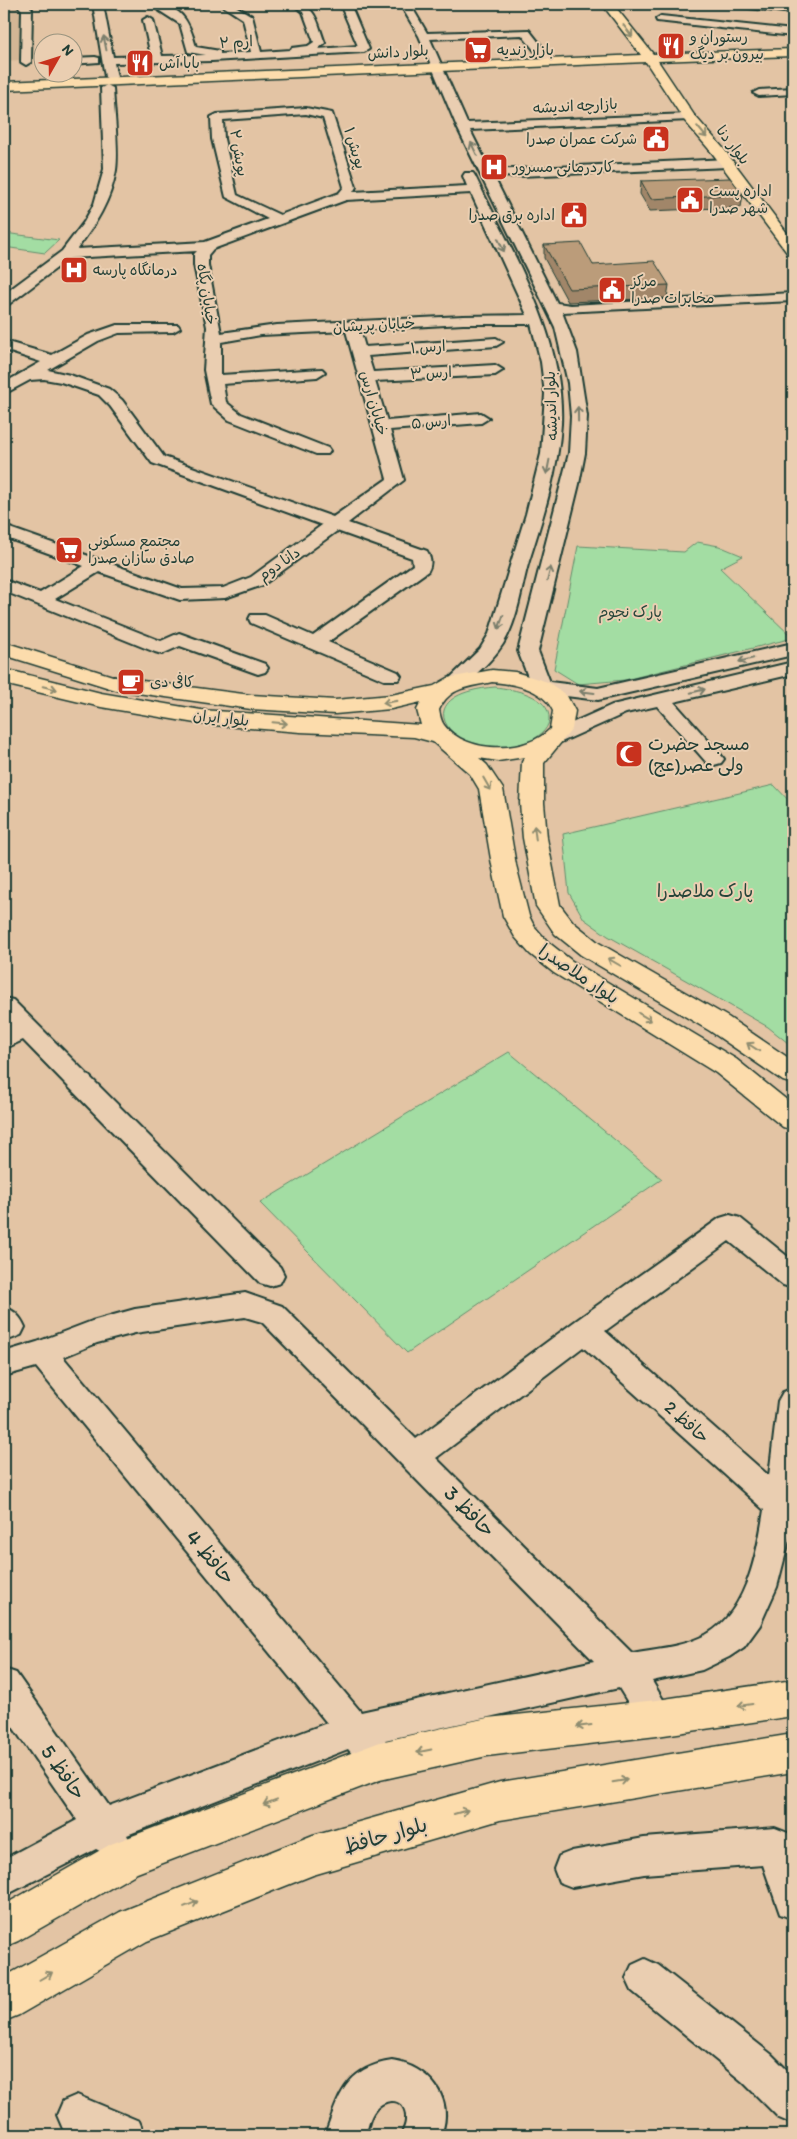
<svg xmlns="http://www.w3.org/2000/svg" width="797" height="2139" font-family="Itim,'Playpen Sans Arabic',sans-serif">
<style>
.built{fill:#d3b695}
.green{fill:#a3dda3;stroke:#618d6c}
.lines{fill:none;stroke-linecap:round;stroke-linejoin:round}
.minor-casing{stroke:#1f3d34;stroke-width:4}
.major-casing{stroke:#1f3d34;stroke-width:3}
.minor{fill:#eaceb1;fill-rule:evenodd}
.major{fill:#fcdcac;fill-rule:evenodd}
.wall{fill:#a18669;stroke:#1f3d34}
.building{fill:#bb9c7a;stroke:#1f3d34}
.oneway{stroke:#8e8c70}
.oneway2{stroke:#7a7e6c}
.labels{text-anchor:middle;dominant-baseline:central;stroke-width:4;stroke-linejoin:round;paint-order:stroke}
.far-poi-label{font-size:15px;fill:#1f3d34;stroke:#eaceb1;text-anchor:start}
.far-street-label{font-size:15px;fill:#1f3d34;stroke:#eaceb1}
.far-park-label{font-size:15px;fill:#26453a;stroke:#eaceb1}
.poi-label{font-size:18px;fill:#1f3d34;stroke:#eaceb1;text-anchor:start}
.park-label{font-size:18px;fill:#26453a;stroke:#eaceb1}
.street-label{font-size:18px;fill:#1f3d34;stroke:#eaceb1}
.near-street-label{font-size:21px;fill:#1f3d34;stroke:#eaceb1}
</style>
<rect width="100%" height="100%" fill="#e3c4a4"/>
<filter id="ink" filterUnits="userSpaceOnUse"><feTurbulence type="fractalNoise" baseFrequency=".02" numOctaves="2"/><feDisplacementMap in="SourceGraphic" scale="10" xChannelSelector="R" yChannelSelector="G"/><feConvolveMatrix kernelMatrix="1 2 1 2 8 2 1 2 1" color-interpolation-filters="sRGB"/></filter>
<g filter="url(#ink)">
<polygon class="built" points="4,4 17,4 24,8 23,60 4,61"/>
<g class="green">
<polygon points="4,233 59,240 45,253 4,247"/>
<polygon points="697,542 719,546 743,556 720,568 793,638 625,680 578,684 554,669 578,546 684,552"/>
<path d="M495,687C512,689 551,695 549,720C548,731 537,737 529,742C465,772 392,695 495,687Z"/>
<polygon points="774,785 793,805 793,1047 768,1027 608,936 584,919 569,893 563,834"/>
<polygon points="509,1052 662,1179 407,1353 260,1203"/>
</g>
<g class="lines">
<defs>
<g id="minor">
<polygon points="16,4 27,4 32,9 31,62 26,65 21,62 22,10"/>
<path d="M93,4H103L113,57L151,56L143,20L148,17L153,20L162,56L206,55L188,52L180,24L149,4C181,4 189,20 196,47L220,51V54L251,52L243,19L220,4H232L252,16L261,52L291,50L292,48L308,46L314,42L303,12L292,4C317,4 317,23 325,43L318,49L358,46L340,4H350L369,49L364,52L212,61L114,63L117,77L111,80L105,77Z"/>
<polygon points="400,4 410,4 427,33 529,30 555,63 554,65 546,65 522,35 430,39 467,123 689,114 695,117 689,120 470,130 490,170 728,159 734,163 728,167 494,177 557,303 571,305 793,293 793,301 562,312 577,352 587,416 585,453 579,484 538,651 550,682 598,688 793,643 793,655 598,700 542,693 535,691 532,687 518,651 569,453 571,416 568,383 555,327 457,127 419,36"/>
<polygon points="735,4 764,4 793,7 793,13 740,7"/>
<polygon points="661,16 793,30 793,36 657,21 656,19"/>
<polygon points="95,57 99,58 99,62 72,64 72,58"/>
<path d="M107,85L113,88C114,111 119,149 116,170C111,201 95,225 77,249L205,242L268,219L226,197L212,139L211,117L217,114L306,108L332,113L356,187L353,192L467,186L463,176L465,173H473L475,176C512,254 565,336 561,424C558,471 543,517 529,561C521,588 518,620 503,644C493,660 478,672 464,685H450L447,681L480,649L489,634L526,514L541,454L545,394L541,362L531,324H463L360,330L365,347L496,338L503,342L496,346L368,356L373,372L495,365L503,370L495,375L375,381L387,421L481,413L489,418L481,423L390,430L404,480L348,523L427,551C431,557 432,565 428,571L328,642L398,672L401,676L398,680H384L251,623L249,619L251,615H265L313,636L413,565L412,558L337,531L263,585L225,598L180,600L99,572L55,599L161,641L179,633L265,664L268,668L265,672L258,674L180,646L162,654L155,652L4,591V580L40,593L84,566L4,537V526L182,589L223,588L251,577L322,525L152,463L110,406L99,395L61,382L44,379L30,380L4,394V383L41,362L4,350V341L52,355L88,335L117,325H178L180,328L173,332L119,333L98,341L48,370L70,375L109,389L122,400L164,457L333,517L387,479L346,331L261,335L221,342V375L322,369L325,372L317,377L223,384L226,402L241,414L328,448L330,451L328,454H316L229,420L211,404L204,370L207,327L194,265V254L197,251L70,258L9,304L4,305V294L62,251L84,222L94,204L104,169L101,88ZM306,114L323,118L344,187L339,193L280,215L237,195L224,139L223,120ZM471,193L527,315L463,316L277,325L221,333L208,265V255L213,249L346,200Z"/>
<polygon points="793,88 793,94 759,96 753,93 759,90"/>
<polygon points="793,662 793,674 674,702 721,755 724,759 721,763 714,765 707,763 657,706 626,713 559,743 552,745 545,743 542,739 545,735 612,705"/>
<polygon points="4,998 13,1000 280,1267 284,1275 280,1283 270,1286 260,1283 23,1040 4,1049 4,1029 9,1026 4,1020"/>
<path d="M730,1215L740,1218L793,1261V1288L783,1285L729,1241L605,1331L769,1476L778,1401L783,1392L793,1388V1525L777,1587L760,1625L744,1647L729,1657L702,1670L652,1681L674,1718L669,1730L657,1735L645,1730L619,1688L385,1740L392,1749L397,1761L392,1773L380,1778L368,1773L348,1749L127,1835L129,1839L124,1852L111,1857L96,1849L4,1896V1859L77,1820L4,1714V1669L16,1673L109,1806L327,1723L36,1367L4,1376V1352L37,1342L92,1321L135,1309L245,1293L282,1306L416,1439L574,1322L720,1218ZM245,1317L262,1322L594,1661L361,1712L63,1357L97,1343L135,1333ZM583,1347L764,1510C757,1554 746,1619 699,1638C679,1647 654,1649 632,1653L436,1458Z"/>
<path d="M4,1307C15,1311 20,1316 25,1327L21,1335L11,1339L4,1336Z"/>
<polygon points="775,1828 788,1833 793,1847 793,1919 780,1914 763,1865 644,1874 572,1887 559,1882 554,1869 559,1856 572,1851 644,1838"/>
<polygon points="645,1959 658,1965 771,2054 793,2076 793,2124 779,2118 743,2082 632,1991 626,1978 632,1965"/>
<path d="M392,2061C428,2066 456,2098 441,2135H401C403,2131 406,2125 406,2120C408,2097 384,2095 373,2113C369,2119 368,2128 365,2135H325C339,2096 345,2068 392,2061Z"/>
<polygon points="77,2095 139,2121 145,2135 78,2135 63,2129 57,2115 63,2101"/>
</g>
<g id="major">
<polygon points="602,4 613,4 653,54 793,49 793,56 658,61 694,115 723,148 793,241 793,255 788,254 713,154 684,120 646,62 4,90 4,82 641,55"/>
<path d="M4,642L119,678L251,695L335,700L391,695L434,686L448,678L492,670L515,672L548,682L567,696L575,711L572,729L544,763V803L547,838L560,905L573,922L599,943L728,1017L793,1061V1084L783,1081L710,1031L581,955L555,934L536,906L523,838L520,803L522,762L525,757L498,761L479,758L487,765L503,789L516,865L529,916L534,926L548,942L572,961L736,1059L793,1105V1130L783,1127L716,1073L554,973L530,954L515,937L503,916L492,865L479,789L470,774L433,742L414,737L300,732L201,724L101,707L12,686L4,682V669L101,693L201,710L421,725L417,710L421,702L391,709L335,714L251,709L116,690L4,655ZM492,682C514,684 543,688 553,711L550,729C526,754 466,754 444,725C441,721 440,715 439,710C449,687 469,687 492,682Z"/>
<polygon points="793,1680 793,1716 657,1736 487,1756 380,1780 137,1873 18,1941 4,1947 4,1905 111,1844 380,1742 487,1718 657,1700"/>
<polygon points="793,1734 793,1772 500,1820 313,1875 147,1941 19,2015 4,2021 4,1977 120,1912 313,1835 500,1782"/>
</g>
</defs>
<use href="#minor" class="minor-casing"/>
<use href="#major" class="major-casing"/>
<use href="#minor" class="minor"/>
<use href="#major" class="major"/>
</g>
<g class="wall">
<polygon points="641,181 743,194 741,207 650,211 640,194"/>
<polygon points="544,245 593,265 669,285 667,298 568,302 544,258"/>
</g>
<g class="building">
<polygon points="730,178 743,194 651,199 641,181"/>
<polygon points="581,243 593,265 654,261 669,285 569,289 544,245"/>
</g>
<defs><path id="oneway-shaft" d="M-6 0H5M1.5-3L5.5 0L1.5 3" fill="none" stroke-width="1.6" stroke-linecap="round" stroke-linejoin="round" transform="scale(1.25)"/></defs>
<g class="oneway">
<use href="#oneway-shaft" transform="translate(628 31) rotate(52)"/>
<use href="#oneway-shaft" transform="translate(702 132) rotate(50)"/>
<use href="#oneway-shaft" transform="translate(50 688) rotate(13)"/>
<use href="#oneway-shaft" transform="translate(390 702) rotate(171)"/>
<use href="#oneway-shaft" transform="translate(280 723) rotate(5)"/>
<use href="#oneway-shaft" transform="translate(487 784) rotate(60)"/>
<use href="#oneway-shaft" transform="translate(535 833) rotate(-97)"/>
<use href="#oneway-shaft" transform="translate(614 962) rotate(-150)"/>
<use href="#oneway-shaft" transform="translate(645 1017) rotate(31)"/>
<use href="#oneway-shaft" transform="translate(753 1047) rotate(-146)"/>
<use href="#oneway-shaft" transform="translate(745 1705) rotate(172)"/>
<use href="#oneway-shaft" transform="translate(584 1726) rotate(173)"/>
<use href="#oneway-shaft" transform="translate(424 1751) rotate(168)"/>
<use href="#oneway-shaft" transform="translate(620 1781) rotate(-9)"/>
<use href="#oneway-shaft" transform="translate(270 1802) rotate(159)"/>
<use href="#oneway-shaft" transform="translate(461 1812) rotate(-16)"/>
<use href="#oneway-shaft" transform="translate(191 1904) rotate(-22)"/>
<use href="#oneway-shaft" transform="translate(46 1976) rotate(-30)"/>
</g>
<g class="oneway2">
<use href="#oneway-shaft" transform="translate(105 43) rotate(-101)"/>
<use href="#oneway-shaft" transform="translate(474 149) rotate(-116)"/>
<use href="#oneway-shaft" transform="translate(501 245) rotate(65)"/>
<use href="#oneway-shaft" transform="translate(578 414) rotate(-91)"/>
<use href="#oneway-shaft" transform="translate(548 467) rotate(101)"/>
<use href="#oneway-shaft" transform="translate(549 574) rotate(-76)"/>
<use href="#oneway-shaft" transform="translate(501 622) rotate(109)"/>
<use href="#oneway-shaft" transform="translate(746 660) rotate(167)"/>
<use href="#oneway-shaft" transform="translate(698 691) rotate(-13)"/>
<use href="#oneway-shaft" transform="translate(587 692) rotate(-173)"/>
</g>
</g>
<defs>
<symbol id="restaurant-square" viewBox="-11 -11 22 22"><rect x="-9" y="-9" width="18" height="18" rx="4" fill="#c8321e" stroke="#eaceb1"/><path d="M-5-6h1v4h1v-4h1v4h1v-4h1v5L-1.5 .5V6h-2V.5L-5-1ZM5-6V6H3V1.5H1.5Q1.5-4 5-6Z" fill="#fff"/></symbol>
<symbol id="supermarket-square" viewBox="-11 -11 22 22"><rect x="-9" y="-9" width="18" height="18" rx="4" fill="#c8321e" stroke="#eaceb1"/><path d="M-6-5.5h2.5l.6 2H6L4.5 2H-2.5L-4.4-4H-6ZM-1.5 3.2a1.3 1.3 0 1 0 .1 0ZM3 3.2a1.3 1.3 0 1 0 .1 0Z" fill="#fff"/></symbol>
<symbol id="civic-square" viewBox="-11 -11 22 22"><rect x="-9" y="-9" width="18" height="18" rx="4" fill="#c8321e" stroke="#eaceb1"/><path d="M-.6-6.5H3V-4.5H.6V-3L4-1V1h2V6H-6V1h2V-1L-.6-3ZM-1.2 2.5V6h2.4V2.5Z" fill="#fff"/></symbol>
<symbol id="hospital-square" viewBox="-11 -11 22 22"><rect x="-9" y="-9" width="18" height="18" rx="4" fill="#c8321e" stroke="#eaceb1"/><path d="M-5-5h3v3.5h4V-5h3V5h-3V1.5h-4V5h-3Z" fill="#fff"/></symbol>
<symbol id="cafe-square" viewBox="-11 -11 22 22"><rect x="-9" y="-9" width="18" height="18" rx="4" fill="#c8321e" stroke="#eaceb1"/><path d="M-5.5-4.5H6V0H3Q3 3.5 0 3.5H-2.5Q-5.5 3.5-5.5 0ZM3-3.2v2h1.7v-2ZM-6 4.5H4V6H-6Z" fill="#fff"/></symbol>
<symbol id="mosque-square" viewBox="-11 -11 22 22"><rect x="-9" y="-9" width="18" height="18" rx="4" fill="#c8321e" stroke="#eaceb1"/><path d="M3.5-4.9A6 6 0 1 0 3.5 4.9A5 5 0 1 1 3.5-4.9Z" fill="#fff"/></symbol>
</defs>
<g fill-rule="evenodd">
<use href="#restaurant-square" x="655" y="30" width="32" height="32"/>
<use href="#supermarket-square" x="462" y="34" width="32" height="32"/>
<use href="#restaurant-square" x="124" y="47" width="32" height="32"/>
<use href="#civic-square" x="640" y="123" width="32" height="32"/>
<use href="#hospital-square" x="478" y="151" width="32" height="32"/>
<use href="#civic-square" x="674" y="184" width="32" height="32"/>
<use href="#civic-square" x="558" y="199" width="32" height="32"/>
<use href="#hospital-square" x="58" y="254" width="32" height="32"/>
<use href="#civic-square" x="596" y="274" width="32" height="32"/>
<use href="#supermarket-square" x="53" y="534" width="32" height="32"/>
<use href="#cafe-square" x="115" y="666" width="32" height="32"/>
<use href="#mosque-square" x="613" y="738" width="32" height="32"/>
</g>
<g class="labels">
<g class="far-poi-label">
<text x="690" y="37">رستوران و<tspan x="690" dy="17">بیرون بر دیگ</tspan></text>
<text x="497" y="50">بازار زندیه</text>
<text x="159" y="63">بابا آش</text>
<text x="637" y="139" text-anchor="end">شرکت عمران صدرا</text>
<text x="513" y="167">کاردرمانی مسرور</text>
<text x="709" y="191">اداره پست<tspan x="709" dy="17">شهر صدرا</tspan></text>
<text x="555" y="215" text-anchor="end">اداره برق صدرا</text>
<text x="93" y="270">درمانگاه پارسه</text>
<text x="631" y="281">مرکز<tspan x="631" dy="17">مخابرات صدرا</tspan></text>
<text x="88" y="541">مجتمع مسکونی<tspan x="88" dy="17">صادق سازان صدرا</tspan></text>
<text x="150" y="682">کافی دی</text>
</g>
<g class="far-street-label">
<text transform="translate(236 42) rotate(-3)">ارم ۲</text>
<text transform="translate(398 52) rotate(-3)">بلوار دانش</text>
<text transform="translate(575 106) rotate(-3)">بازارچه اندیشه</text>
<text transform="translate(733 145) rotate(52)">بلوار دنا</text>
<text transform="translate(355 148) rotate(73)">پویش ۱</text>
<text transform="translate(239 153) rotate(80)">پویش ۲</text>
<text transform="translate(207 294) rotate(81)">خیابان پگاه</text>
<text transform="translate(374 325) rotate(-3)">خیابان پریشان</text>
<text transform="translate(428 347) rotate(-4)">ارس ۱</text>
<text transform="translate(431 373) rotate(-3)">ارس ۳</text>
<text transform="translate(374 403) rotate(74)">خیابان ارس</text>
<text transform="translate(551 406) rotate(-92)">بلوار اندیشه</text>
<text transform="translate(431 422) rotate(-5)">ارس ۵</text>
<text transform="translate(279 564) rotate(-35)">دانا دوم</text>
<text transform="translate(221 718) rotate(6)">بلوار ایران</text>
</g>
<g class="far-park-label">
<text x="630" y="612">پارک نجوم</text>
</g>
<g class="poi-label">
<text x="648" y="744">مسجد حضرت<tspan x="648" dy="21">ولی عصر(عج)</tspan></text>
</g>
<g class="park-label">
<text x="705" y="891">پارک ملاصدرا</text>
</g>
<g class="street-label">
<text transform="translate(579 974) rotate(34)">بلوار ملاصدرا</text>
<text transform="translate(687 1422) rotate(42)">حافظ 2</text>
</g>
<g class="near-street-label">
<text transform="translate(470 1511) rotate(45)">حافظ 3</text>
<text transform="translate(211 1557) rotate(50)">حافظ 4</text>
<text transform="translate(64 1772) rotate(55)">حافظ 5</text>
<text transform="translate(385 1835) rotate(-16)">بلوار حافظ</text>
</g>
</g>
<rect width="797" height="2139" fill="none" stroke="#eaceb1" stroke-width="20"/>
<rect x="10" y="10" width="777" height="2119" fill="none" stroke="#1f3d34" stroke-width="2" filter="url(#ink)"/>
<g transform="translate(58 58) rotate(51)"><circle r="24" fill="#eaceb1" stroke="#99947f"/>
<path d="M0-4L9 19L0 12L-9 19Z" fill="#c8321e"/>
<text y="-8" font-size="14" font-weight="bold" text-anchor="middle" fill="#1f3d34">N</text>
</g>
</svg>
